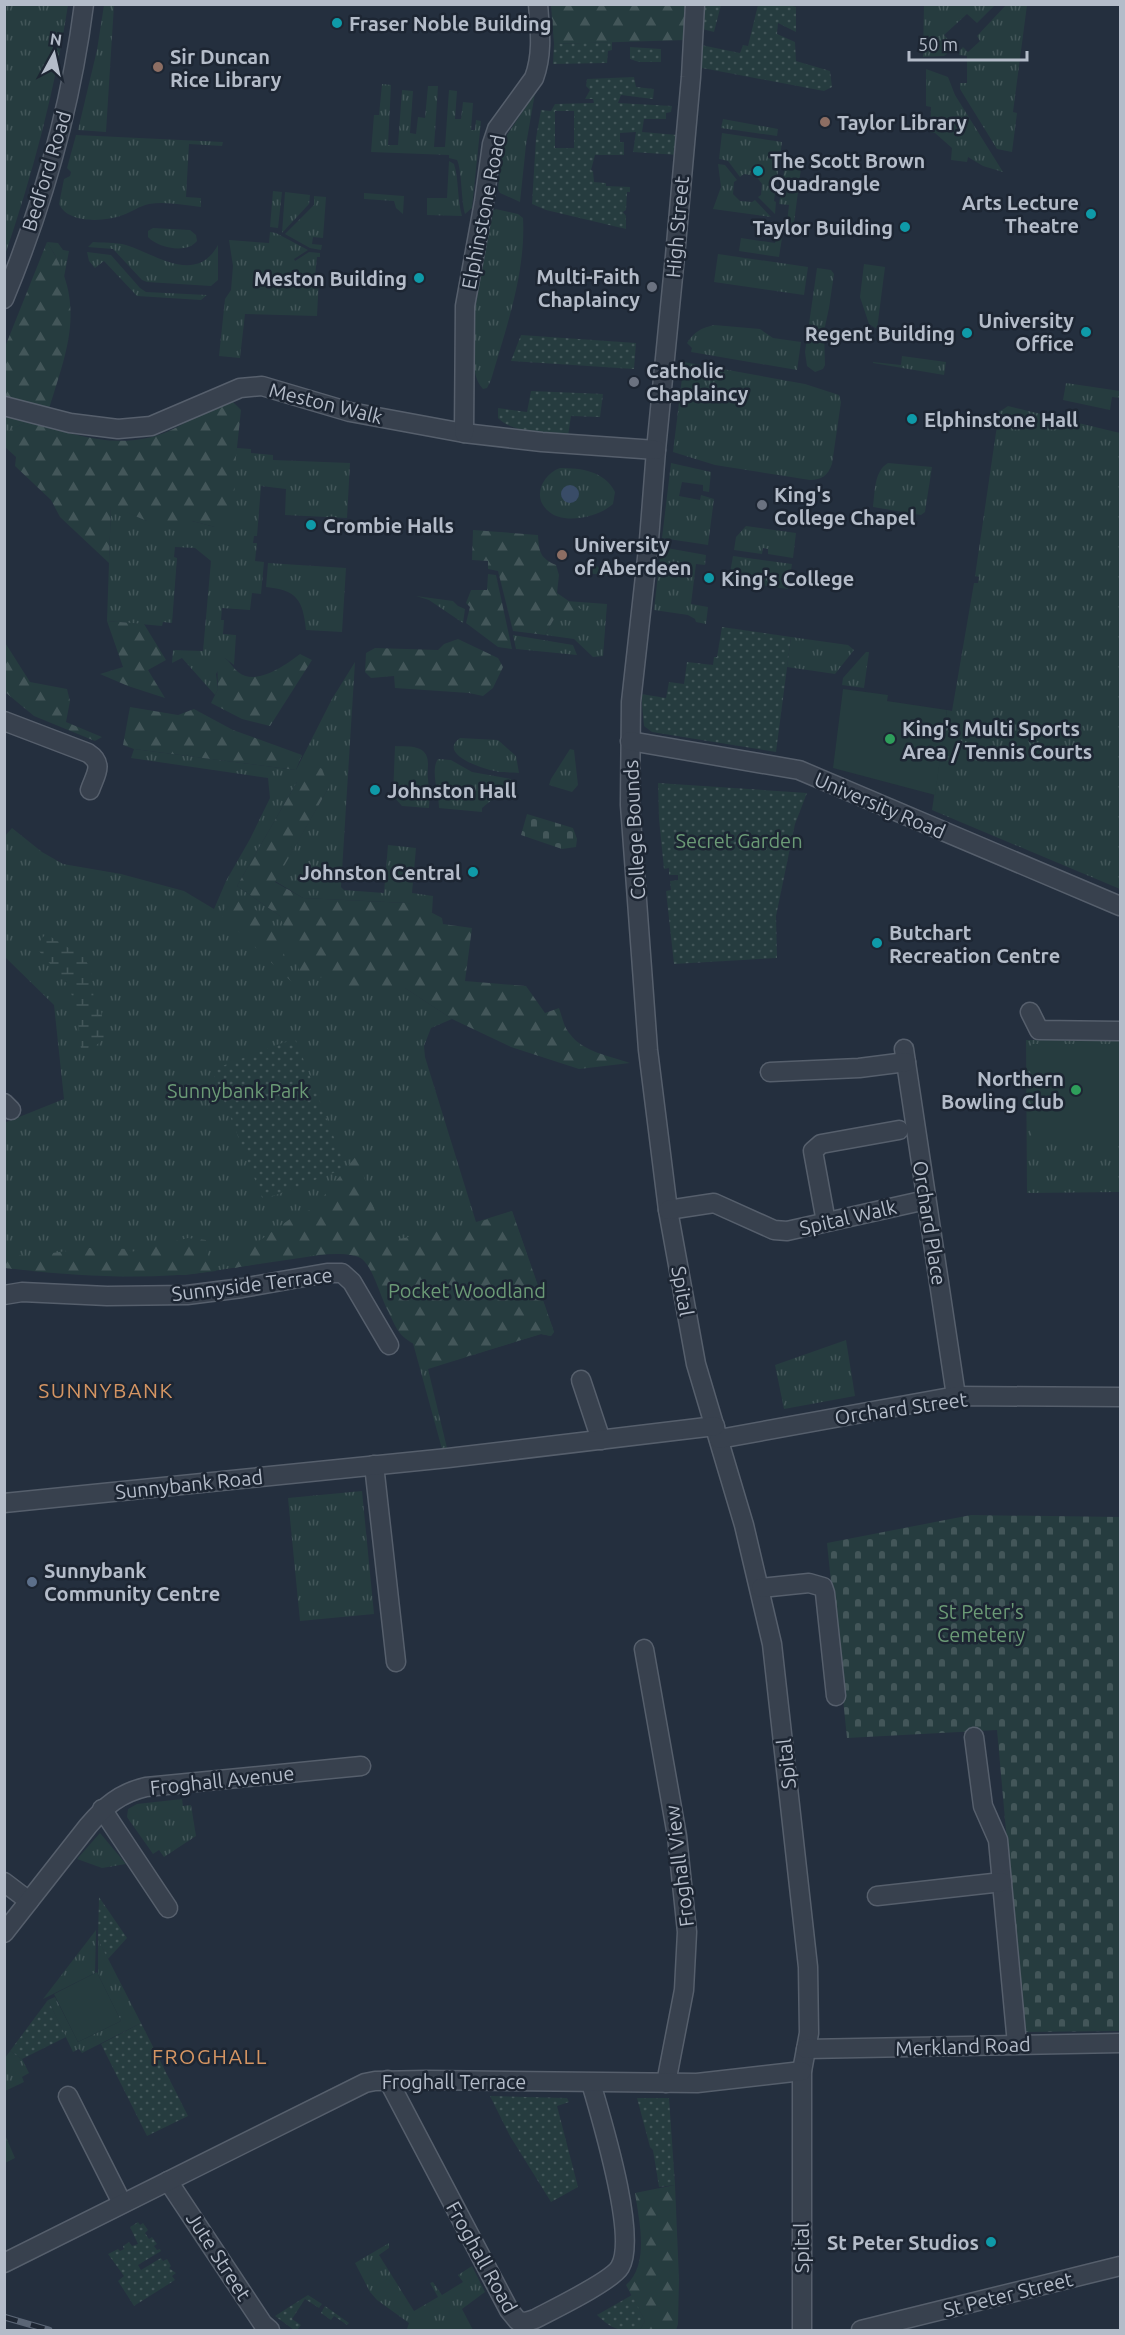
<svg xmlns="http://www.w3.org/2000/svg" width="1125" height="2335" font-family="Ubuntu,sans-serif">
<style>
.grass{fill:url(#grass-tufts)}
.forest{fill:url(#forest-firs)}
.wetland{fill:url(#wetland-marsh)}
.cemetery{fill:url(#cemetery-stones)}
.garden{fill:url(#garden-dots);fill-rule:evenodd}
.pitch{fill:#263c3f}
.water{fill:#394c67}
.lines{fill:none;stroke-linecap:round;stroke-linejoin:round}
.minor-casing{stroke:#565f6c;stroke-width:21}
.minor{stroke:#38414e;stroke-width:18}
.rail-casing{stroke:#5a6575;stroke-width:7}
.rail{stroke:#1d2633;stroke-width:4.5;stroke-dasharray:14;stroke-linecap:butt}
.culture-dot{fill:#0f9aa8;stroke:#1d2633;stroke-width:2}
.education-dot{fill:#8d6e63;stroke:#1d2633;stroke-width:2}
.worship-dot{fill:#6b7280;stroke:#1d2633;stroke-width:2}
.leisure-dot{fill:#2e9e5b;stroke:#1d2633;stroke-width:2}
.service-dot{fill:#5c6f8a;stroke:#1d2633;stroke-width:2}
.labels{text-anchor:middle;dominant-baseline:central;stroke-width:5;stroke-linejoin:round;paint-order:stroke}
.poi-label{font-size:20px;font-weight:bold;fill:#b4bcc9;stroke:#1d2633;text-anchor:start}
.street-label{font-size:20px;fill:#b4bcc9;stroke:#1d2633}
.park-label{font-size:20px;fill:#6b9a76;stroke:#1d2633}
.neighbourhood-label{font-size:21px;letter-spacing:1.5px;fill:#d59563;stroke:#1d2633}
</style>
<defs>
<pattern id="grass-tufts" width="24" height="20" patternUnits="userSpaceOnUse" patternTransform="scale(1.5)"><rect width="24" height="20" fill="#263c3f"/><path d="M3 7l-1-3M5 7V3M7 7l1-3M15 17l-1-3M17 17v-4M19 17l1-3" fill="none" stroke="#435659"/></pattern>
<pattern id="forest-firs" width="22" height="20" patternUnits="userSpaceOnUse" patternTransform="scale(1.5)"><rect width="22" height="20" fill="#263c3f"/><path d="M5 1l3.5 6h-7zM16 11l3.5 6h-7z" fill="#435659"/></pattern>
<pattern id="wetland-marsh" width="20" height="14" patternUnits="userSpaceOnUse" patternTransform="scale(1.5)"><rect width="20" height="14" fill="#263c3f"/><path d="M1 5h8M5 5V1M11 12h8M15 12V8" fill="none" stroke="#435659"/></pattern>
<pattern id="cemetery-stones" width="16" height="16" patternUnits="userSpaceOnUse" patternTransform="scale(1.5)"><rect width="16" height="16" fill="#263c3f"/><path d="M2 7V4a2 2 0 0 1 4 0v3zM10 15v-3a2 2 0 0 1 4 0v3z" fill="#435659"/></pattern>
<pattern id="garden-dots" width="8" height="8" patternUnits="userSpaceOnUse" patternTransform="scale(1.5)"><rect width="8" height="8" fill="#263c3f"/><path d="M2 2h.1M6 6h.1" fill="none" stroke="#435659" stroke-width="1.8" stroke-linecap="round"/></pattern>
</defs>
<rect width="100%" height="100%" fill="#242f3e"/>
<g class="grass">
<path d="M5,4L68,5C55,90 33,173 5,255Z"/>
<polygon points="104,5 114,5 106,132 78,130 97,50"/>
<polygon points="924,5 924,4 995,5 977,23 967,14 944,35 955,47 944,56 923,57"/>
<polygon points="1006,5 1027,5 1013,112 1017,113 1012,152 997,149 960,89 960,83 967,83 967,56 959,55 960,50 963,47 968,52 980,41 977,36"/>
<polygon points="926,69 948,77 955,95 1003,172 983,166 968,157 967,162 951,160 952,148 935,133 930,133 931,107 926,106"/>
<path d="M382,84L391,85L388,145H398L402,90L413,91L410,133L416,134L418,117L425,118L428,86H438L434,147H445L449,90L457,91L455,119H461L463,102L473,103L471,130H475L476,120L481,121L472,208L465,214C461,200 462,170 457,160L449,158V155L371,152L374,115H379Z"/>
<polygon points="535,93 526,145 520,202 500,193 498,189 503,141"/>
<polygon points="723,119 778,129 777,136 721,128"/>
<polygon points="722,133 782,142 774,201 776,202 775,214 758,197 761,195 762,184 756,176 744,174 740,177 728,161 719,159"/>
<path d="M76,135L223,142L222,146L189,144L186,197L201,198V207C184,205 165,201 149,204C139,206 132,212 123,215C105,222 68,224 59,204L64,179L70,176L71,172L67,168Z"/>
<path d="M449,161L454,164C459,180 457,198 462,216L427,215V198H447Z"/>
<polygon points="718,164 725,165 737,180 734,182 733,194 740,201 752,202 755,200 771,217 713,209 721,187"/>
<polygon points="785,165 801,168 794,223 787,222 789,205 779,204"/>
<polygon points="273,191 282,192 278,228 270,227"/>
<polygon points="285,192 310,195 309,204 282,233"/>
<polygon points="364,193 404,196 403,214 396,208 394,201 364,199"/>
<polygon points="314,196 326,197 323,238 313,237 312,244 322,245 321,250 310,248 285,234 314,205"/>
<path d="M496,209L518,214L523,218C526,273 506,328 491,380L487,388L483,389C457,362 484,248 490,212Z"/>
<path d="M153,228L190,230L196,235L197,241C187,254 158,248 148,237V231Z"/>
<polygon points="270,232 276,233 308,250 294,259 295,261 309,252 320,253 320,257 317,257 315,276 319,277 317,316 245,314 240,358 219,356 225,299 231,290 233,266 229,240 269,243"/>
<polygon points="776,237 782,238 779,257 739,251 741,238 775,243"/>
<polygon points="47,242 58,243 63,250 69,251 64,277 55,255"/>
<path d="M93,242C103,243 115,242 126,245C157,255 196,285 218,245V280L211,286L147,282L142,280L113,249L88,247Z"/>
<polygon points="87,252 111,255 140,288 146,292 207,295 201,300 137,296 104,261 95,268 89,261"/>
<polygon points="718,254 808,267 804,295 714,282"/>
<polygon points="864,264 885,267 877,329 869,324 860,297"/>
<polygon points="817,268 831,270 834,274 829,308 824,331 825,365 823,369 815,372 807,366 805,352"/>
<path d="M714,325L760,329L773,338L801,342L797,370L691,352L692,348L687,343C694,332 701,328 714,325Z"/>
<polygon points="902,356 946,362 944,375 873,363 873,362 901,365"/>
<path d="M684,362L805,384L839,395L841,402L832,464C828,475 822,480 810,480L715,465L673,452Z"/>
<polygon points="1066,383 1120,391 1120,398 1112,397 1110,410 1063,400"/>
<polygon points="1008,406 1120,433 1120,889 932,810 947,710 952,711 974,583 978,583 979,577 975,576 999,412"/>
<polygon points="5,413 29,421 5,433"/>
<polygon points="237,448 251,449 251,453 273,455 273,460 350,463 347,518 285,515 286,489 261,486 257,536 254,536 253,543 257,543 255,561 264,562 261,594 252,593 250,610 222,608 221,620 224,620 223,634 236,635 234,665 225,658 216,674 218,689 215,695 182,658 172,663 173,650 203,651 211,561 195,548 175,547 174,557 177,558 172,623 163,622 162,626 107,621 111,505 147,521 192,521 215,527"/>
<polygon points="671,463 711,472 709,492 703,491 703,485 682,482 679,496 700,500 701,495 714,499 708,545 662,538"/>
<path d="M888,463L932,467L925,512L921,515L873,507C875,492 874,471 888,463Z"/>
<path d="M560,468C581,468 605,471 615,492L613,504C599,517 563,526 547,510C532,496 543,474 560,468Z"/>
<polygon points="746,526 796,533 793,558 768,554 768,549 763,548 762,554 734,550 736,537"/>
<polygon points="661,547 706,555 705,565 696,564 691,604 708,607 706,624 696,622 695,619 688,615 654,610"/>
<polygon points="733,556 792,564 788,589 734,581 730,573"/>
<path d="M268,563L346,568L342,632L306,630C303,600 297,590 266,587Z"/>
<polygon points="579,563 595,564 601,570 607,566 613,566 612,576 578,572"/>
<polygon points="416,596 453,601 458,606 465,609 463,623 429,600"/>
<polygon points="566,601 607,604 603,656 593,657 574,639 545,635 554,619 582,610"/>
<polygon points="513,635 573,645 577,655 516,649"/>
<polygon points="791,637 848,645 854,650 835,674 787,667"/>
<polygon points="866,652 869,652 864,688 842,685 843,678"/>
<polygon points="355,662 341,887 344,890 384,893 388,845 416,848 412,893 433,896 432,913 407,903 303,898 275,881 329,787 297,782 237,886 280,916 282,920 387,976 452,1019 431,1028 424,1046 425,1057 476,1222 512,1211 554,1332 551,1336 541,1334 428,1369 447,1448 442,1449 391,1263 347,1254 327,1254 186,1275 101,1275 5,1268 4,1123 64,1099 54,1005 5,957 5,836 12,828 42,852 63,864 121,874 184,891 214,909 226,881 250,839 270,798 268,778 131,758 134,749 296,770 332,699"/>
<path d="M460,738L498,740L516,756L519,773C512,772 503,773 495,771C483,769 437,754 460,738Z"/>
<path d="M395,746C410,747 428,744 428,764C428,769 427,774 428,779C429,789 430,797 429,808L402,806L393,796Z"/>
<polygon points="570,749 574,750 578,785 572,792 549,785 551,779"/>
<path d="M438,759L451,760L472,772L511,779L510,785L482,808V812L439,808C439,793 430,770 438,759Z"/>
<polygon points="1120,1039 1120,1192 1027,1193 1026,1040"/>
<polygon points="846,1340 855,1396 784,1409 775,1365"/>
<polygon points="362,1491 374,1614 300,1621 288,1498"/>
<polygon points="182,1799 183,1806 191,1805 196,1836 164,1857 159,1850 153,1854 127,1817 128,1809 137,1804"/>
<polygon points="100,1833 126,1864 102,1868 77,1859"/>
<polygon points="96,1930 95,1973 43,1999"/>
<polygon points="98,1939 141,2023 82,2053 79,2049 73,2052 48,2000 55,1997 78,2042 121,2021 98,1974"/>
<polygon points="10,2051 22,2059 29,2073 22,2077 24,2082 5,2091 5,2058"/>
<polygon points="5,2135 15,2158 5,2163 4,2163"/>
<polygon points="389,2243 389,2248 379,2255 414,2311 438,2297 430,2283 433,2282 442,2295 463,2282 458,2275 472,2266 485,2292 462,2309 473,2330 408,2330 407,2329 409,2323 377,2300 370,2292 355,2263"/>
</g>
<g class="forest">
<polygon points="551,5 688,5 686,40 554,44"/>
<path d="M47,242C88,304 67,349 48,412L5,397V347Z"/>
<path d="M226,400L233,402L241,410L236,457L233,522L215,527L192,521H147L111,506L109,563L60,517L51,500L15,466L16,457L5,447L4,433L29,421C76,435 120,452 169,431C188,422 207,409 226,400Z"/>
<path d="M473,530L538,535C539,552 540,558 556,565L559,575L557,593L582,610L579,621L554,619L545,635L513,631L498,571L488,569V561L472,560Z"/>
<polygon points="488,574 496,575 512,649 498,647 466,623 470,607 466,603 471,590 487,590"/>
<polygon points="107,621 144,624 166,660 148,670 165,698 128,686 100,674 123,667"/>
<polygon points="458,639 498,658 503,667 493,688 483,696 469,693 395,688 394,676 371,678 365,672 366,653 375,648 438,650 444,644"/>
<polygon points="4,641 30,682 67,689 70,701 66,722 102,737 95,741 34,716 5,692"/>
<path d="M300,654L312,660L270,726L242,719L211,703L218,689L217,660L225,658C230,662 233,668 238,672C256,687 287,664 300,654Z"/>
<path d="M130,707L178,715L194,709L233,730L302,755L296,770L315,765L322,769L329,787L275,882L303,898L407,903L419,906L442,918L443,924L472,928L465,981L526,986L545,1013L559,1008C562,1016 564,1028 570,1034C583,1052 610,1056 630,1063L579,1069L511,1047L452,1019L405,988L399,994L391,989L371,987L364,995L355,1000L328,976L307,980L302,978L280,916L237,886L297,782L296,770L134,749L123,745Z"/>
<polygon points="233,893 265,917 277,933 294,984 221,915"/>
<path d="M357,1155L385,1242L476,1223L512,1211L554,1332L551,1336L541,1334L422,1370L414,1344C396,1334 396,1326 387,1309C380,1295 373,1268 362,1259C345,1245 258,1264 234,1268L232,1250L256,1243L290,1219L314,1208Z"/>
<path d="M188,1238L206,1240L207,1254L216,1271C147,1281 74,1276 5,1268V1255L30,1256L89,1248L128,1249L131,1252Z"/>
<path d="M675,2185L679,2279L678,2324L676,2330H640L645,2321L626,2285C650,2264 639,2220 635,2193Z"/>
</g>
<polygon class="wetland" points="46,934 85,958 91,972 94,1001 101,1010 105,1038 94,1047 81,1049 77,1009 68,985 39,951 41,939"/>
<g class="cemetery">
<polygon points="527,814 573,828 577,839 576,847 562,849 521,835"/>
<polygon points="971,1515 1120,1517 1120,2031 1024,2032 997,1730 847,1738 827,1543"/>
</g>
<g class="garden">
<polygon points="704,5 721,5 714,32 702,29"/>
<polygon points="758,5 789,5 796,7 796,32 778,23 777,34 795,42 796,61 830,71 832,87 824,91 697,67 701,45 740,53 743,45 748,46"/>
<polygon points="612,42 612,50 608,51 607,63 553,64 554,44"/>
<polygon points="630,47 661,49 661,62 639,62 630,59"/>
<path d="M634,77L636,87L654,89L653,99L621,95L618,103L672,106L671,112L666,113V119H644L642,132L678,135V155L633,152L636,132L620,133V142H624V155H595L591,170L593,171L594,182L606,183V186L630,187V192H627L626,210L623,212L626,216V229L546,210L532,204L536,138L541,110L551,111L555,104L594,103L593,99H585L590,90L586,86L587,79ZM555,111H574V148H555Z"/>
<polygon points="521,335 636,343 634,369 511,361"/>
<path d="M531,391L603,394L600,417L571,416L568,436C549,434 512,433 498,418V408L527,412Z"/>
<polygon points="722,627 791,637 776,752 652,732 644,726 641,694 666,698 669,682 684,684 687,662 713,665 714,657 717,657"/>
<polygon points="658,783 807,793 795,824 776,916 777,958 674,964 666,891 671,890 670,881 678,880 678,875 669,875 669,868 664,869 659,819"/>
<polygon points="295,1038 346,1168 263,1200 212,1070"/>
<polygon points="99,1897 127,1938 108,1959 98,1939"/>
<polygon points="48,2000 66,2037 22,2059 10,2051"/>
<polygon points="141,2023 188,2116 147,2136 101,2044"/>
<polygon points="490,2096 567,2098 569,2102 557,2106 578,2187 551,2202 510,2136"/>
<polygon points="637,2098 669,2098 675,2185 659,2187 653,2150 650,2147"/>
<polygon points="138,2222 140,2225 143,2223 148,2230 145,2233 149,2239 152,2237 157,2244 154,2246 157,2250 160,2249 161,2251 138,2265 141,2270 161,2258 163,2261 167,2259 171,2266 169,2268 176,2273 172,2276 175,2280 134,2306 118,2281 124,2276 108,2254 118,2249 120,2251 124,2249 123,2246 129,2242 132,2246 138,2244 130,2227"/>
<polygon points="308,2295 322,2304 319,2308 305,2299 292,2319 301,2325 297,2330 294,2330 275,2316"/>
<path d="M632,2295L645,2321L640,2330C618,2331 613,2330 597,2315Z"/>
<polygon points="325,2306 349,2323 347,2325 334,2316 331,2320 321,2313"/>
</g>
<g class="pitch">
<polygon points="843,689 888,695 887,701 947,710 935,795 833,768"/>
<rect x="1032" y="1044" width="88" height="92"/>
<polygon points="97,1972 121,2021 78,2042 54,1994"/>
</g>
<circle class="water" cx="570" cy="494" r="9"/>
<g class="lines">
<defs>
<g id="minor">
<polyline points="695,4 691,77 675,256 656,450 649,540 631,702 630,805 648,1050 668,1210 696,1364 744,1525 772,1644 808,1967 809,2033 802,2071 802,2330"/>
<path d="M4,299C43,205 71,106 84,4"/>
<polyline points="4,406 70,423 118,429 151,426 240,388 262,386 350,412 464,433 542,442 656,450"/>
<path d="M464,433L465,306L484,202L492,144L497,129L534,78C543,54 540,30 538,4"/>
<path d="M4,721L88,753C105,764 95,775 90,790"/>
<polyline points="630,741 799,770 1120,906"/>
<polyline points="1030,1012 1039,1030 1120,1031"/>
<polyline points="904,1049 956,1396"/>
<polyline points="770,1072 859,1068 906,1062"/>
<polyline points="4,1103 11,1110"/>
<polyline points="668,1210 714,1203 774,1230 787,1231 926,1200"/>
<polyline points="826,1222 813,1151 821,1144 899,1130"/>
<polyline points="4,1295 22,1292 107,1296 187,1295 242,1288 327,1273 342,1273 352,1282 389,1345"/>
<polyline points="581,1380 601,1440"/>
<polyline points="719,1439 956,1396 1120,1397"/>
<polyline points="374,1465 396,1662"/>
<polyline points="4,1503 448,1458 715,1426"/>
<polyline points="761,1588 809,1583 823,1587 825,1593 836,1696"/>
<polyline points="644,1649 677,1836 687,1932 684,1990 666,2083"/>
<polyline points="974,1737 983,1806 998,1840 1017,2044"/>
<polyline points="102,1809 168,1908"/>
<polyline points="4,1882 29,1901"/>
<polyline points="877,1896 1002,1882"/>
<path d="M4,1933L88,1826C105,1806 120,1793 146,1787L361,1766"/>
<polyline points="806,2049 1120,2043"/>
<path d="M388,2080L509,2310L518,2321L526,2322L535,2319C552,2310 612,2281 620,2267C638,2236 601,2118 591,2083"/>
<polyline points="68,2096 122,2203"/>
<polyline points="168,2181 263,2324 270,2330"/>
<polyline points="4,2263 365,2083 375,2081 426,2080 697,2083 802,2071"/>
<polyline points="861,2330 1120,2266"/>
</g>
</defs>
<use href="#minor" class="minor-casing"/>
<use href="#minor" class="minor"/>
<defs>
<polyline id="rail" points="4,2317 49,2330"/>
</defs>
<use href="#rail" class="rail-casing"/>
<use href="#rail" class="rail"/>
</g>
<g class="culture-dot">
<circle cx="337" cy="23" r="6"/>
<circle cx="758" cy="171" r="6"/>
<circle cx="1091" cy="214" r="6"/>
<circle cx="905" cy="227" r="6"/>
<circle cx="419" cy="278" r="6"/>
<circle cx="1086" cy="332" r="6"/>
<circle cx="967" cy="333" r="6"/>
<circle cx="912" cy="419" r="6"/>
<circle cx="311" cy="525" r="6"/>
<circle cx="709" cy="578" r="6"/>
<circle cx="375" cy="790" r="6"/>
<circle cx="473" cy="872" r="6"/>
<circle cx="877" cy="943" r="6"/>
<circle cx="991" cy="2242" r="6"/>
</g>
<g class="education-dot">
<circle cx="158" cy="67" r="6"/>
<circle cx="825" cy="122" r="6"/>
<circle cx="562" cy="555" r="6"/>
</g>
<g class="worship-dot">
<circle cx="652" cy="287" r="6"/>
<circle cx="634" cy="382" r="6"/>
<circle cx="762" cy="505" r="6"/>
</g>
<g class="leisure-dot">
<circle cx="890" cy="739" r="6"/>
<circle cx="1076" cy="1090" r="6"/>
</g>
<circle class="service-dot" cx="32" cy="1582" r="6"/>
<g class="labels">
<g class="poi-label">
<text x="349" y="23">Fraser Noble Building</text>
<text x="170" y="56">Sir Duncan<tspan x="170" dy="23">Rice Library</tspan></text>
<text x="837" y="122">Taylor Library</text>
<text x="770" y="160">The Scott Brown<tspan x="770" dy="23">Quadrangle</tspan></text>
<text x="1079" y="202" text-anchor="end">Arts Lecture<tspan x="1079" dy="23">Theatre</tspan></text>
<text x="893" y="227" text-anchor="end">Taylor Building</text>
<text x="640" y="276" text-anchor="end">Multi-Faith<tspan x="640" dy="23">Chaplaincy</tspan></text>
<text x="407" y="278" text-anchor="end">Meston Building</text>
<text x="1074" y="320" text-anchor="end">University<tspan x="1074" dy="23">Office</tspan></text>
<text x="955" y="333" text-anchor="end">Regent Building</text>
<text x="646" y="370">Catholic<tspan x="646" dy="23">Chaplaincy</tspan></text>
<text x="924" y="419">Elphinstone Hall</text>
<text x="774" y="494">King's<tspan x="774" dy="23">College Chapel</tspan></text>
<text x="323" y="525">Crombie Halls</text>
<text x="574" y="544">University<tspan x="574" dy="23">of Aberdeen</tspan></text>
<text x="721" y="578">King's College</text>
<text x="902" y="728">King's Multi Sports<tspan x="902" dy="23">Area / Tennis Courts</tspan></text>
<text x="387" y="790">Johnston Hall</text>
<text x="461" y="872" text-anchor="end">Johnston Central</text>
<text x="889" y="932">Butchart<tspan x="889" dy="23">Recreation Centre</tspan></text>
<text x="1064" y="1078" text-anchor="end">Northern<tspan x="1064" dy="23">Bowling Club</tspan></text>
<text x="44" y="1570">Sunnybank<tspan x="44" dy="23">Community Centre</tspan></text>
<text x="979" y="2242" text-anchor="end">St Peter Studios</text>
</g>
<g class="street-label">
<text transform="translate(46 171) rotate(-73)">Bedford Road</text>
<text transform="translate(483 212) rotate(-79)">Elphinstone Road</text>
<text transform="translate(677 227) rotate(-85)">High Street</text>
<text transform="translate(326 403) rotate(14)">Meston Walk</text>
<text transform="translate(880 805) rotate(23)">University Road</text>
<text transform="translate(634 830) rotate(-93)">College Bounds</text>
<text transform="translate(848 1217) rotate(-13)">Spital Walk</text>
<text transform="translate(930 1223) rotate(81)">Orchard Place</text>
<text transform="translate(252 1284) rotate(-7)">Sunnyside Terrace</text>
<text transform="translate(683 1291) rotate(80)">Spital</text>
<text transform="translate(901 1408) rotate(-8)">Orchard Street</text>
<text transform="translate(189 1484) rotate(-6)">Sunnybank Road</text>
<text transform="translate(786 1764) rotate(-96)">Spital</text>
<text transform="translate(222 1780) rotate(-6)">Froghall Avenue</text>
<text transform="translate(679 1866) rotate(-97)">Froghall View</text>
<text transform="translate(963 2046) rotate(-2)">Merkland Road</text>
<text x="454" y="2081">Froghall Terrace</text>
<text transform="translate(801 2248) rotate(-90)">Spital</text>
<text transform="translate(219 2256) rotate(57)">Jute Street</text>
<text transform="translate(482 2257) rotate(61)">Froghall Road</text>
<text transform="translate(1008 2294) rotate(-14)">St Peter Street</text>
</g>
<g class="park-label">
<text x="739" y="840">Secret Garden</text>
<text x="238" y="1090">Sunnybank Park</text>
<text x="467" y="1290">Pocket Woodland</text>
<text x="981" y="1611">St Peter's<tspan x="981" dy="23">Cemetery</tspan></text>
</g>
<g class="neighbourhood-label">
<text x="106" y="1390">SUNNYBANK</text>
<text x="210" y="2056">FROGHALL</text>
</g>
</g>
<rect width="1125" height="2335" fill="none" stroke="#b4bcc9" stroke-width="12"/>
<g transform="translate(54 54) rotate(8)" stroke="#1d2633" stroke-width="4.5" paint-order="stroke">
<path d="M0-4.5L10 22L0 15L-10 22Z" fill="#b4bcc9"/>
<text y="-9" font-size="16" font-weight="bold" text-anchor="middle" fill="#b4bcc9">N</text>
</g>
<path d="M909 51v9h118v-9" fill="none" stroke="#b4bcc9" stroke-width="3"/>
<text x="918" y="51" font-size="18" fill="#b4bcc9" stroke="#1d2633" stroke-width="4.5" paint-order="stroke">50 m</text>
</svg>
